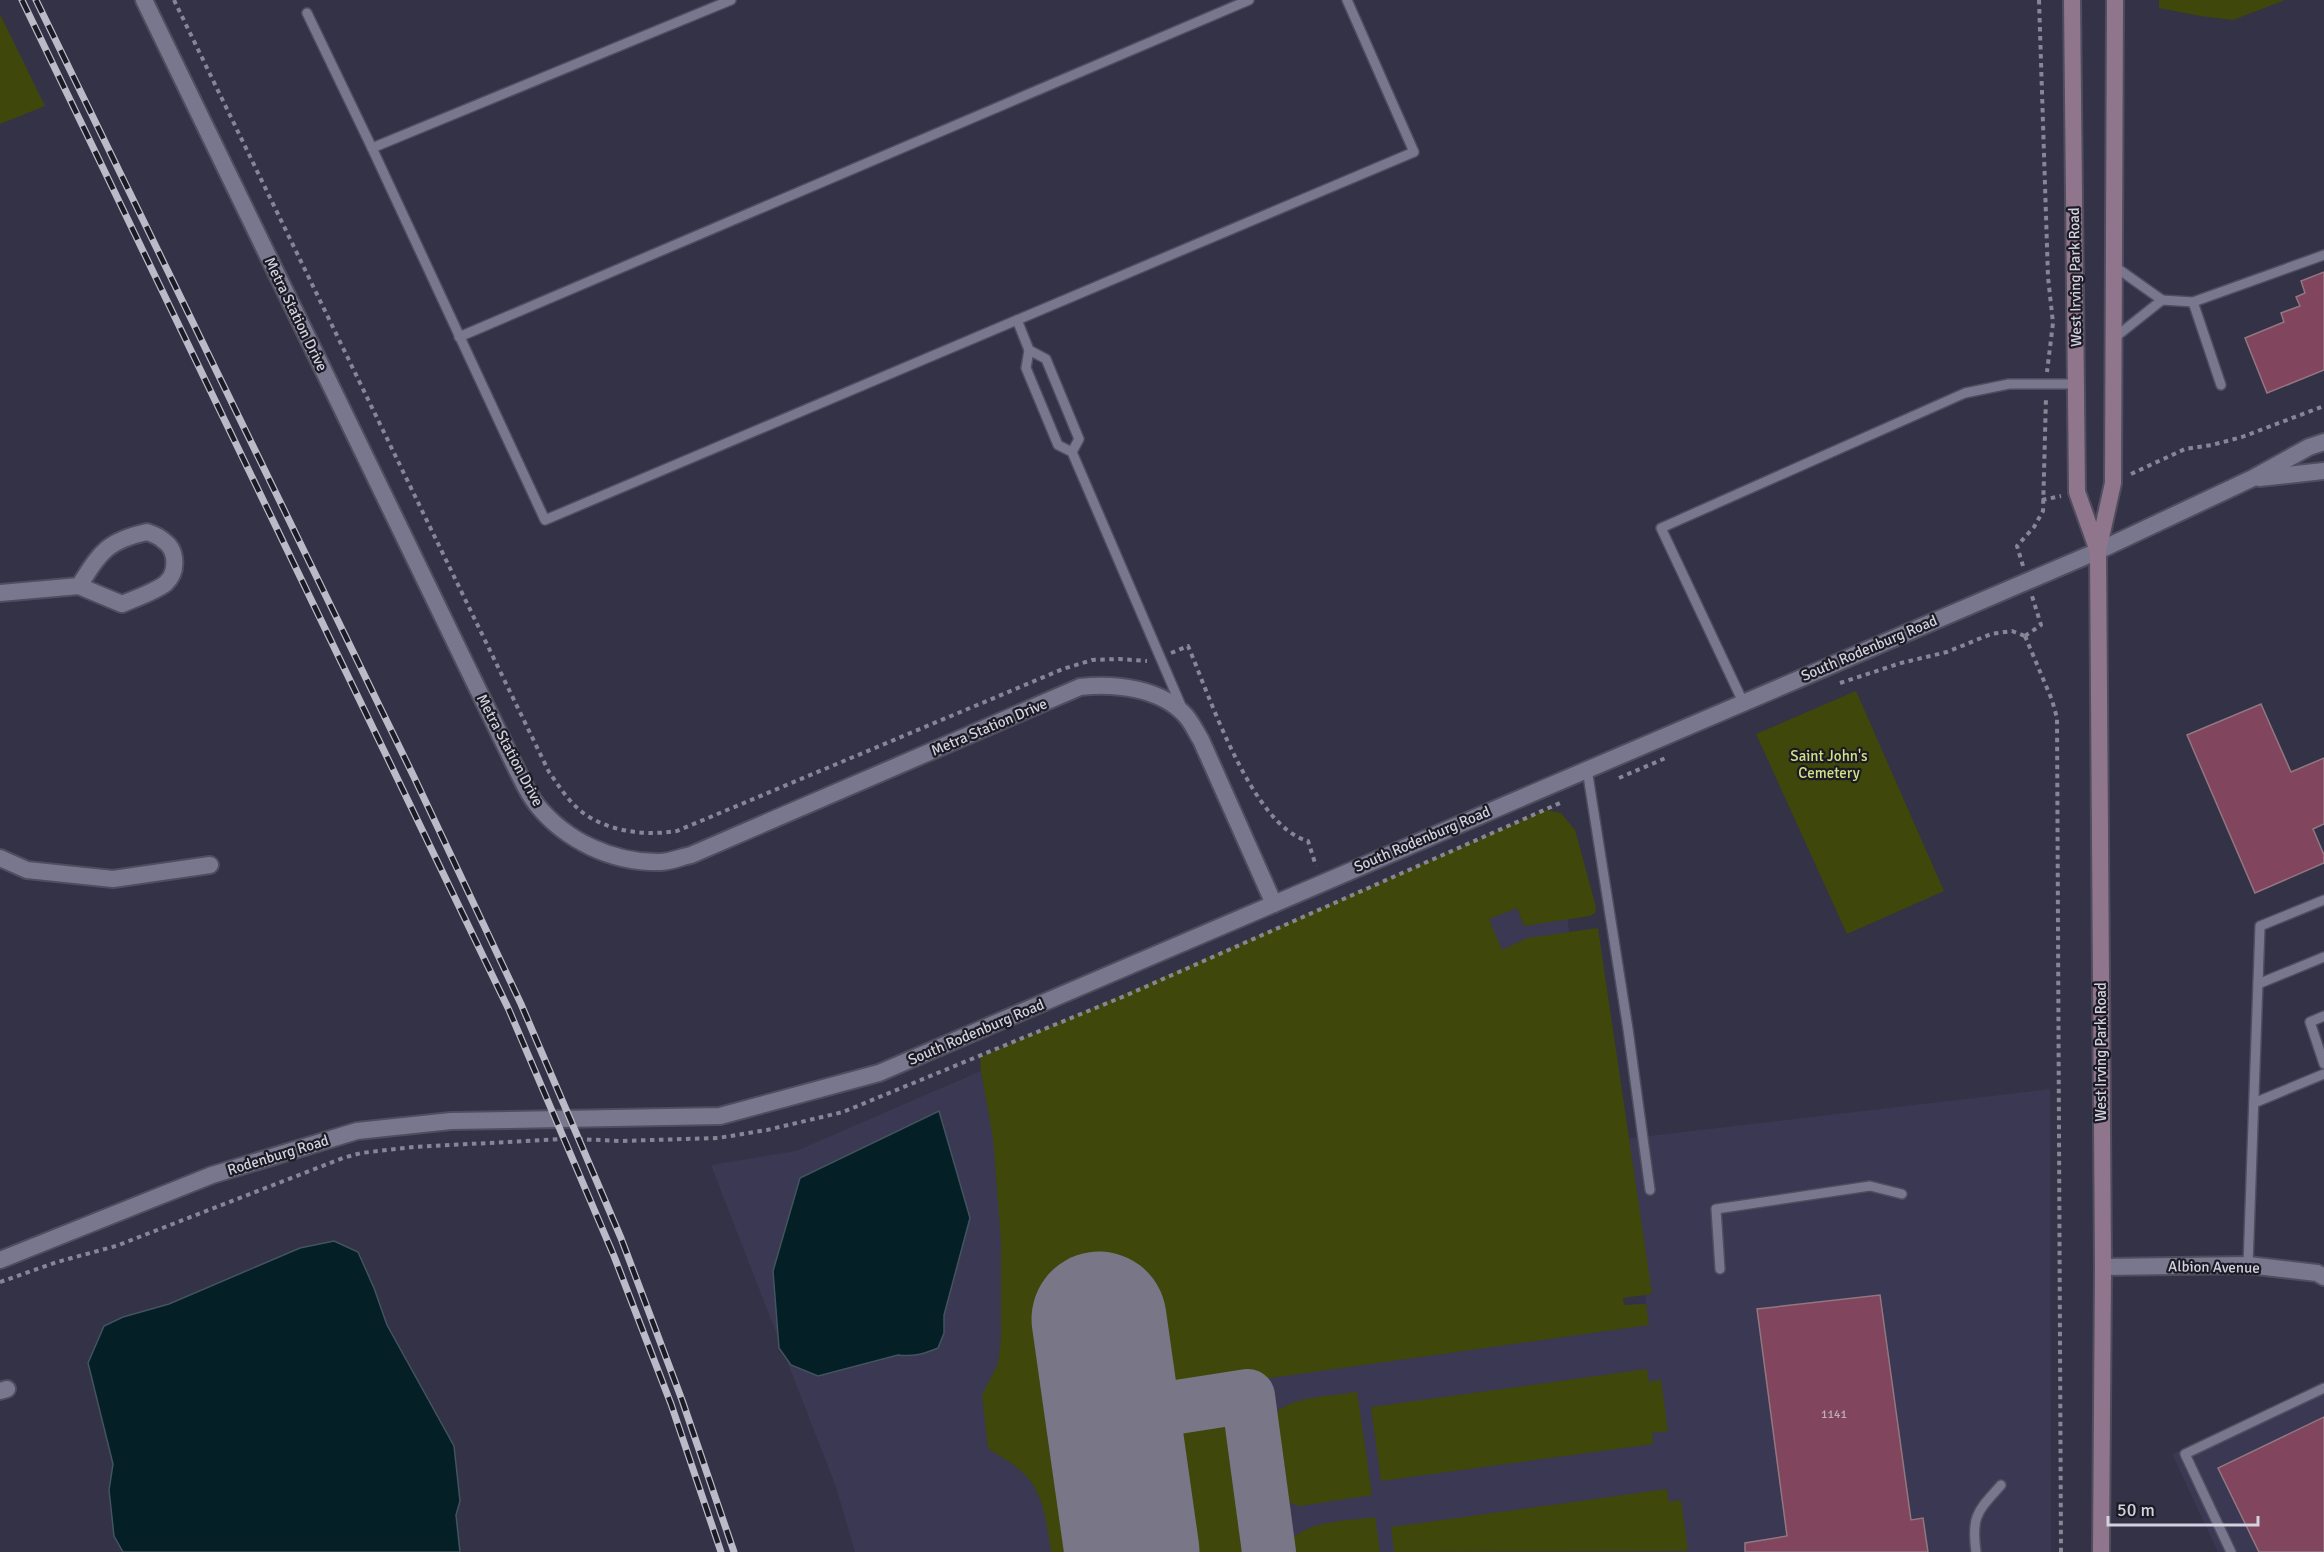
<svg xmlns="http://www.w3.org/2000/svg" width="2324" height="1552" font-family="Signika,sans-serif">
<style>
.built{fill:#3b3853}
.green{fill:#3f470a}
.water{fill:#051f27;stroke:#42545e;stroke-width:1.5}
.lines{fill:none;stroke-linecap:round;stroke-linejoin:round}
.taxiway{stroke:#787687;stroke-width:54}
.runway{stroke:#787687;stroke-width:135}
.building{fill:#81455e;stroke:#927781;stroke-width:1.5}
.service-casing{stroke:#4f4d5e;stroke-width:12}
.minor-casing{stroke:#4f4d5e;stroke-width:20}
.tertiary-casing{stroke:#4f4d5e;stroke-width:20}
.secondary-casing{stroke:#4f4d5e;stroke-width:20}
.path{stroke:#878696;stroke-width:4;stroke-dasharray:4.5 4.5;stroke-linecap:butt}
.service{stroke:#79778e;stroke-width:9}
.minor{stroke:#79778e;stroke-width:16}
.tertiary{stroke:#79778e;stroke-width:16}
.secondary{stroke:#90768c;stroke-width:16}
.rail-casing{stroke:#bbbac8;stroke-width:7}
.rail{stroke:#1c1b25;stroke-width:4.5;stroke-dasharray:14;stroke-linecap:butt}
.labels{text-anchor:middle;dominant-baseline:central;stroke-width:4.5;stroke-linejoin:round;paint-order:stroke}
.number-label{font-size:12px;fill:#beaebe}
.street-label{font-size:15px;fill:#d2d1de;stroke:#1c1b25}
.park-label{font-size:15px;fill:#d0e084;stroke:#1c1b25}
</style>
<rect width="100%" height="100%" fill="#343246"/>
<g class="built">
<polygon points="1556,842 1624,1305 1646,1304 1624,1139 2050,1089 2051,1552 855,1552 836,1487 711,1165 796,1151 981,1071"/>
<polygon points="2324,1386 2324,1552 2218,1552 2172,1454"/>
</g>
<g class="green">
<polygon points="2159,0 2285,0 2233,20 2200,16 2159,8"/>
<polygon points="0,14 45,106 0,124"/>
<polygon points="1856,691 1944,891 1847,934 1756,734"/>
<path d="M1545,810L1561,813L1575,830L1596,907L1595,913L1590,916L1524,926L1517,908L1489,919L1502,950L1527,938L1598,928L1652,1294L1623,1298L1624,1305L1646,1304L1649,1325L1156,1394L1144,1303L1052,1315L1085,1552H1051C1046,1520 1044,1487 1016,1467C1008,1460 997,1455 988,1448L982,1395L998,1364L1001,1337V1242L993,1138L981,1071L980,1057Z"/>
<polygon points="1647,1369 1649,1382 1661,1380 1668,1431 1652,1433 1653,1444 1381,1481 1371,1407"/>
<path d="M1357,1392L1372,1495L1300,1506C1288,1504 1284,1498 1278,1488L1270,1417C1292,1395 1328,1397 1357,1392Z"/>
<path d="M1214,1421L1223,1424L1234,1432L1251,1552H1179C1176,1534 1163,1467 1167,1454C1174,1432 1193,1422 1214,1421Z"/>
<polygon points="1667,1489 1669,1502 1681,1500 1688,1551 1394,1552 1391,1527"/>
<path d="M1375,1517L1380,1552H1287L1288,1542C1310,1520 1346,1521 1375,1517Z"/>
</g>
<g class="water">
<path d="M939,1111L970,1218L944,1315V1333L938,1348C924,1354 913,1357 898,1355L818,1376L791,1365L779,1348L773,1271L800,1178Z"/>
<polygon points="334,1241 358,1252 374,1288 387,1325 454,1446 460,1501 456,1515 460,1552 123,1552 114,1536 109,1490 113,1464 88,1363 104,1326 123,1317 169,1304 300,1248"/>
</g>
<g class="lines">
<polyline class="taxiway" points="1113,1417 1248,1396 1269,1552"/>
<polyline class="runway" points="1099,1319 1132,1552"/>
</g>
<g class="building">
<polygon points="2324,272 2324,370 2267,393 2245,338 2284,322 2281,313 2300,306 2296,297 2305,293 2301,281"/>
<polygon points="2261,704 2291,772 2324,758 2324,824 2313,829 2324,855 2324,863 2255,893 2187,735"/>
<polygon points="1880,1295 1911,1520 1923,1518 1928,1552 1745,1552 1745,1543 1787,1536 1757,1309"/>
<polygon points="2324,1417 2324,1552 2259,1552 2218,1468"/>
</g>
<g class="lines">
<defs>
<g id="service">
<polyline points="307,13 372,148 545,520 1017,320 1029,350"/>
<polyline points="372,148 731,0"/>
<polyline points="2162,300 2193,302 2324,255"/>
<polyline points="2193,302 2221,385"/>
<polyline points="1017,320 1414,152 1347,0"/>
<polyline points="459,337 1249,0"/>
<polyline points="2113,339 2162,300 2114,266"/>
<polyline points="1072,452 1079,439 1046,359 1029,350 1026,368 1058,445 1072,452 1182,708"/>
<polyline points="1743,702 1661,528 1965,393 2009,384 2076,384"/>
<polyline points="1587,769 1628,1029 1650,1190"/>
<polyline points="2258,984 2324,957"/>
<polyline points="2324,1016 2310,1022 2324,1064"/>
<polyline points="2254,1103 2324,1074"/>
<polyline points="2248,1265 2260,926 2324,900"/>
<polyline points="1720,1269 1716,1209 1870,1186 1902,1194"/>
<path d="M1976,1552C1971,1515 1978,1511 2001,1485"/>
<polyline points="2231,1552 2185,1454 2324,1388"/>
</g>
<g id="minor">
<path d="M0,593L79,586L122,604C134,599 157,591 166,583C178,572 177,550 164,541C160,537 153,534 147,532C106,541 100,553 79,586"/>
<polyline points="0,858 27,870 113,879 210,865"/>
<polyline points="2103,1267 2248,1265 2317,1273 2324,1277"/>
<polyline points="0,1391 7,1389"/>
</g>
<g id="tertiary">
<path d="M144,0L516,768C522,780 528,794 537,805C566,841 613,863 660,862C670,862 681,857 691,855L1080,687C1115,683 1161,688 1186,716C1192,723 1196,732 1201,740L1274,904"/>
<polyline points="2259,478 2324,471"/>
<polyline points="0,1260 212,1175 357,1131 451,1121 720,1116 879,1073 2098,551 2253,478 2309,447 2324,442"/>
</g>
<g id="secondary">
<polyline points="2072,0 2077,492 2098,551"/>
<polyline points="2101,1552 2103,1267 2098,551 2113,483 2115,0"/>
</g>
</defs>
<use href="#service" class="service-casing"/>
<use href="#minor" class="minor-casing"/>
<use href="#tertiary" class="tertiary-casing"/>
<use href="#secondary" class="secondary-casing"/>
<g class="path">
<path d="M174,0L549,772C559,786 568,801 582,812C608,832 646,836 677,831L1063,669L1092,660L1119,659L1147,661"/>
<polyline points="2039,0 2048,277 2053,323 2047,372"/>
<polyline points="2131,474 2185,449 2212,445 2242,437 2324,406"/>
<polyline points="2042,500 2061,496"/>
<polyline points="2023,566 2017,546 2034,527 2043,511 2046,397"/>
<polyline points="2025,636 2052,700 2057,718 2061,1552"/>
<polyline points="2025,636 2041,625 2032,596"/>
<path d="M1171,653L1188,646C1210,697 1252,826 1308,841L1316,866"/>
<polyline points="1840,683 1901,663 1947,652 1991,634 2012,631 2025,636"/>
<polyline points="1619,778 1668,757"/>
<polyline points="578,1139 620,1141 718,1138 767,1130 843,1112 1127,995 1560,803"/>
<polyline points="0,1282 57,1262 116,1246 343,1158 361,1153 414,1147 562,1139"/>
</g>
<use href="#service" class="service"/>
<use href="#minor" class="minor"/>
<use href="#tertiary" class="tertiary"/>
<use href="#secondary" class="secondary"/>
<defs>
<g id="rail">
<polyline points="22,0 509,1010 614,1256 671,1404 721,1552"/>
<polyline points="36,0 414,777 521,1004 621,1238 682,1400 734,1552"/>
</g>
</defs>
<use href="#rail" class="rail-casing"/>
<use href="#rail" class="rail"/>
</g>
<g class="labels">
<g class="number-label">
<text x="1834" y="1414">1141</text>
</g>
<g class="street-label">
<text transform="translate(2075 277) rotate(-91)">West Irving Park Road</text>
<text transform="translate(296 314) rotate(64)">Metra Station Drive</text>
<text transform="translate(1869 648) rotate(-23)">South Rodenburg Road</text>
<text transform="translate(989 727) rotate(-23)">Metra Station Drive</text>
<text transform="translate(510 750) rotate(62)">Metra Station Drive</text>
<text transform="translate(1422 839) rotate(-23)">South Rodenburg Road</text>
<text transform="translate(976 1032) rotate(-23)">South Rodenburg Road</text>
<text transform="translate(2101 1052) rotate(-90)">West Irving Park Road</text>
<text transform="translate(278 1155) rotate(-17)">Rodenburg Road</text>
<text transform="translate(2214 1267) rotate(1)">Albion Avenue</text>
</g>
<g class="park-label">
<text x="1829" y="756">Saint John's<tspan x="1829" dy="17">Cemetery</tspan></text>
</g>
</g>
<path d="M2108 1516v9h150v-9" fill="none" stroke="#d2d1de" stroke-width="3"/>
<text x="2117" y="1516" font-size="18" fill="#d2d1de" stroke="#1c1b25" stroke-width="4.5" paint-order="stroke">50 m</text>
</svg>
